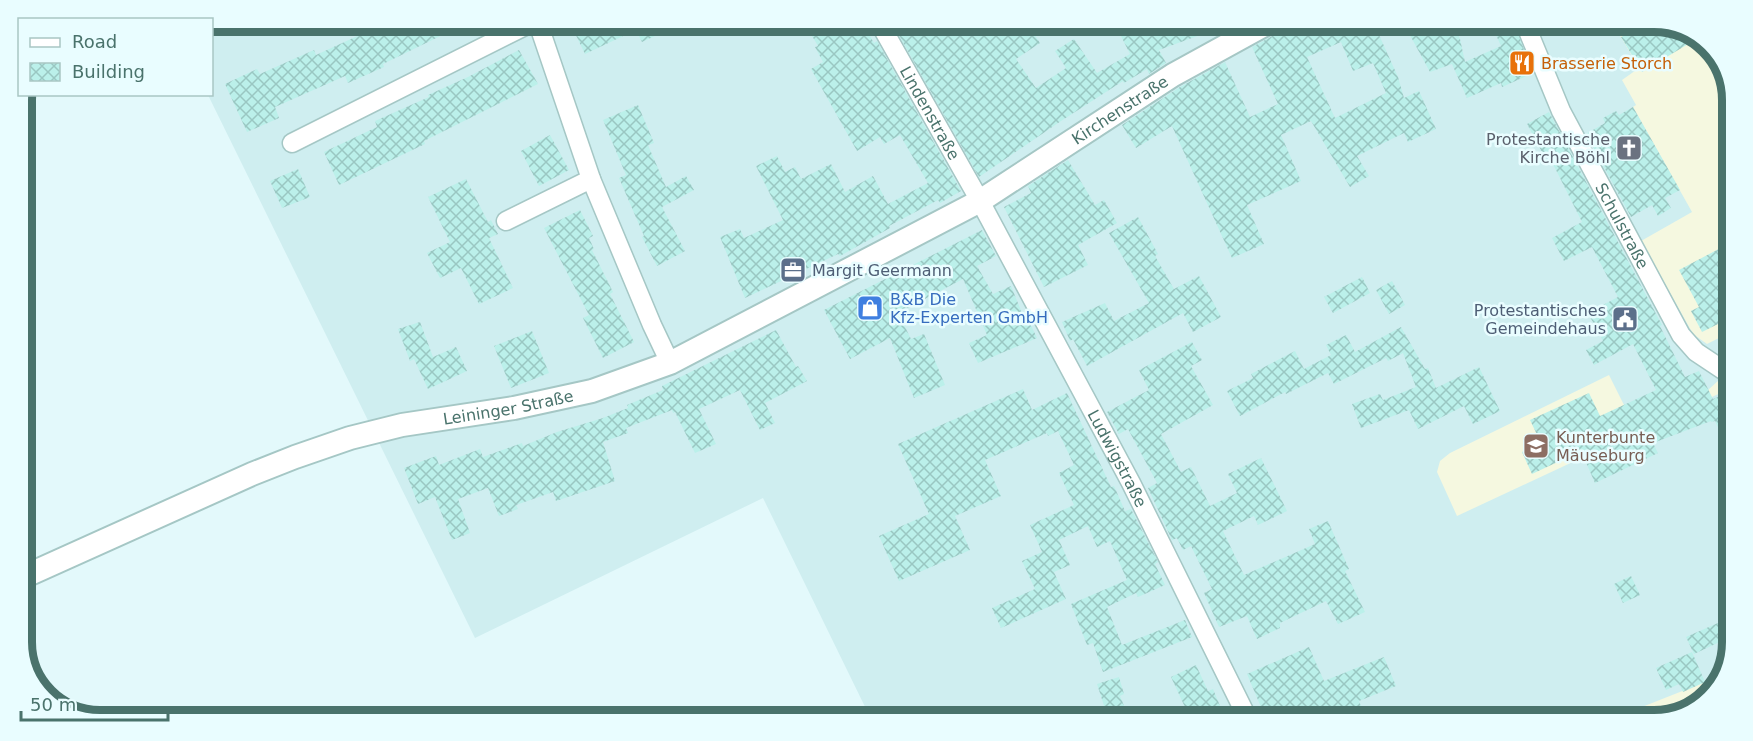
<svg xmlns="http://www.w3.org/2000/svg" width="1753" height="741" font-family="'DejaVu Sans',sans-serif">
<style>
.residential{fill:#cfeef0}
.education{fill:#f5f8e0}
.building{fill:url(#building-cross-hatch);fill-rule:evenodd}
.lines{fill:none;stroke-linecap:round;stroke-linejoin:round}
.minor-casing{stroke:#a5c7c5;stroke-width:21}
.tertiary-casing{stroke:#a5c7c5;stroke-width:26}
.minor{stroke:#fff;stroke-width:18}
.tertiary{stroke:#fff;stroke-width:22}
.labels{text-anchor:middle;dominant-baseline:central;stroke-width:5;stroke-linejoin:round;paint-order:stroke}
.food-label{font-size:16px;fill:#c56008;stroke:#e9fdff;text-anchor:start}
.street-label{font-size:16px;fill:#4a736c;stroke:#e9fdff}
.worship-label{font-size:16px;fill:#5b616d;stroke:#e9fdff;text-anchor:end}
.service-label{font-size:16px;fill:#4e5e75;stroke:#e9fdff;text-anchor:start}
.shop-label{font-size:16px;fill:#366cbe;stroke:#e9fdff;text-anchor:start}
.education-label{font-size:16px;fill:#785e54;stroke:#e9fdff;text-anchor:start}
.rim{fill:none;stroke:#4a736c;stroke-width:8}
</style>
<defs>
<pattern id="building-cross-hatch" width="8" height="8" patternUnits="userSpaceOnUse" patternTransform="scale(1.5)"><rect width="8" height="8" fill="#bbf0ea"/><path d="M0 0l8 8M0 8l8-8" fill="none" stroke="#9ac7c2"/></pattern>
</defs>
<rect width="100%" height="100%" fill="#e3f9fb"/>
<polygon class="residential" points="238,22 1683,27 1716,52 1732,94 1726,671 1697,707 1654,720 870,717 763,498 475,638 208,95 212,94 212,35"/>
<g class="education">
<polygon points="1615,27 1683,27 1716,52 1732,94 1729,333 1707,344 1693,334 1641,241 1692,212 1633,107 1636,105 1622,80 1639,68"/>
<polygon points="1609,375 1624,405 1708,390 1719,380 1729,387 1729,389 1457,516 1437,472 1440,461 1450,453"/>
<polygon points="1723,675 1697,707 1654,720 1609,720"/>
</g>
<g class="building">
<polygon points="388,22 469,22 383,64 384,67 348,83 345,76 275,107 279,118 247,132 225,84 257,69 260,74 314,50 316,55"/>
<polygon points="570,23 683,23 642,42 636,30 585,54"/>
<polygon points="805,24 863,24 874,43 877,41 961,191 940,203 938,200 889,226 890,228 840,256 838,254 745,298 720,237 740,229 744,238 783,220 756,166 777,156 785,172 795,167 801,179 831,164 845,192 873,176 888,204 928,183 900,135 884,144 880,137 857,151 811,69 823,62 815,47 818,46"/>
<polygon points="906,24 1027,24 1040,43 1016,59 1036,88 1066,68 1055,51 1074,39 1097,73 1130,54 1119,32 1132,25 1221,25 1222,27 1159,50 1166,63 1149,74 1147,69 1124,83 1123,81 1061,121 979,177 896,30"/>
<path d="M1293,25L1375,26L1398,77L1404,98L1419,91L1436,129L1408,142L1404,133L1357,156L1369,176L1350,187L1311,121L1281,135L1301,181L1247,205L1264,244L1232,258L1172,126L1136,148L1122,125L1180,87L1225,62L1250,117L1278,104L1252,47ZM1341,42L1353,71L1373,63L1386,93L1335,118L1307,57Z"/>
<polygon points="1405,26 1455,26 1460,39 1465,62 1501,46 1492,26 1515,26 1533,73 1502,87 1501,83 1467,98 1452,64 1430,72"/>
<polygon points="1655,27 1683,27 1698,38 1642,72 1621,37 1631,32 1641,35"/>
<polygon points="519,50 538,84 424,141 425,144 339,185 324,152 377,127 375,121 429,97 428,95 468,77"/>
<polygon points="638,105 654,143 648,145 666,187 686,176 694,190 662,207 685,251 657,266 642,237 644,236 619,178 626,175 603,120"/>
<polygon points="1633,107 1680,190 1665,198 1671,208 1658,216 1652,205 1631,217 1586,134 1605,123 1603,118 1616,111 1619,115"/>
<polygon points="1549,112 1662,325 1660,326 1685,377 1699,371 1713,399 1729,392 1728,448 1715,421 1711,422 1711,421 1653,443 1658,453 1595,483 1581,451 1532,474 1522,452 1541,443 1530,420 1589,393 1600,416 1656,390 1633,344 1594,365 1586,350 1603,341 1588,313 1618,297 1592,247 1564,261 1552,238 1582,222 1556,170 1546,152 1543,154 1527,124"/>
<polygon points="550,135 569,170 539,186 521,151"/>
<polygon points="1068,160 1095,205 1104,200 1117,223 1078,245 1088,265 1044,287 1004,207 1031,193 1028,186"/>
<polygon points="298,169 310,197 282,208 270,181"/>
<polygon points="466,179 488,222 491,220 498,234 489,238 513,288 479,304 461,268 440,278 427,253 450,242 428,197"/>
<polygon points="580,210 593,236 589,238 594,249 592,250 613,292 610,294 634,342 603,358 583,318 589,315 544,228"/>
<polygon points="1138,217 1158,254 1155,256 1174,289 1199,276 1221,317 1193,332 1183,313 1087,366 1073,339 1070,341 1062,322 1105,303 1114,321 1149,303 1109,233"/>
<polygon points="982,230 996,256 977,266 993,294 1011,286 1024,318 1027,317 1037,338 978,363 969,343 987,335 963,279 898,313 911,339 924,334 945,385 914,398 890,338 850,359 824,310"/>
<polygon points="1730,243 1730,318 1702,332 1691,311 1699,307 1679,270"/>
<polygon points="1362,277 1370,293 1333,313 1324,297"/>
<polygon points="1392,281 1405,305 1389,314 1376,290"/>
<polygon points="420,322 433,357 456,347 467,371 428,389 414,359 410,361 398,329"/>
<polygon points="1401,327 1425,369 1428,368 1436,388 1479,367 1500,411 1473,424 1464,406 1418,429 1409,410 1361,428 1352,404 1380,394 1383,400 1416,387 1403,353 1388,361 1386,358 1334,384 1328,373 1286,394 1285,392 1240,416 1227,391 1253,378 1251,374 1295,351 1304,369 1331,355 1326,345 1346,335 1355,352"/>
<polygon points="776,330 796,367 798,366 807,381 765,403 775,423 760,430 740,390 699,409 716,444 695,453 675,412 673,413 672,410 626,428 628,433 603,442 615,481 556,501 553,492 516,505 518,509 499,516 488,488 458,499 470,533 452,540 435,497 418,504 404,468 436,456 439,465 480,449 483,457 522,443 523,446 557,432 603,418 628,408 627,405 663,390 662,386"/>
<polygon points="532,331 549,373 511,388 494,346"/>
<polygon points="1192,342 1202,360 1191,366 1213,405 1161,434 1181,472 1191,467 1210,506 1237,493 1228,474 1261,458 1287,511 1258,525 1254,516 1223,531 1244,575 1315,544 1309,529 1328,521 1349,569 1345,571 1365,612 1338,624 1326,601 1280,623 1280,628 1257,639 1247,616 1219,627 1204,593 1212,589 1191,546 1183,550 1177,538 1172,540 1148,488 1157,483 1128,429 1119,434 1107,412 1149,390 1139,370"/>
<polygon points="1023,389 1032,410 1067,393 1111,487 1114,486 1125,511 1131,509 1158,562 1155,564 1165,585 1138,597 1136,593 1107,607 1122,645 1185,620 1192,637 1103,672 1093,643 1087,645 1071,604 1127,580 1110,541 1097,547 1088,526 1059,540 1070,565 1054,572 1066,599 1001,628 992,608 1035,589 1022,561 1042,552 1030,525 1074,505 1059,473 1074,465 1058,431 1048,436 1047,433 985,460 1001,496 955,516 970,550 899,581 879,536 929,514 898,444"/>
<polygon points="1631,576 1640,595 1623,603 1614,584"/>
<polygon points="1727,619 1726,639 1694,654 1686,637"/>
<polygon points="1309,647 1324,681 1384,657 1396,686 1359,701 1366,719 1266,719 1247,674"/>
<polygon points="1692,652 1705,682 1683,692 1679,684 1666,690 1656,668"/>
<polygon points="1196,665 1208,691 1213,689 1225,718 1190,718 1171,677"/>
<polygon points="1119,677 1124,694 1120,696 1129,718 1108,718 1097,684"/>
</g>
<g class="lines">
<defs>
<g id="minor">
<polyline points="538,23 591,179 652,325 670,363"/>
<path id="s1" d="M880,24L980,201L1131,483L1248,719"/>
<path id="s2" d="M1526,26L1561,111L1681,335L1696,352L1729,374"/>
<polyline points="292,143 531,23"/>
<polyline points="506,221 591,179"/>
</g>
<g id="tertiary">
<path id="s3" d="M21,578L252,474L295,457L350,438L402,425L514,408L592,391L670,363L980,201L1173,75L1264,25"/>
</g>
</defs>
<use href="#minor" class="minor-casing"/>
<use href="#tertiary" class="tertiary-casing"/>
<use href="#minor" class="minor"/>
<use href="#tertiary" class="tertiary"/>
</g>
<defs>
<symbol id="restaurant-square" viewBox="-11 -11 22 22"><rect x="-9" y="-9" width="18" height="18" rx="4" fill="#e8710a" stroke="#e9fdff"/><path d="M-5-6h1v4h1v-4h1v4h1v-4h1v5L-1.5 .5V6h-2V.5L-5-1ZM5-6V6H3V1.5H1.5Q1.5-4 5-6Z" fill="#fff"/></symbol>
<symbol id="church-square" viewBox="-11 -11 22 22"><rect x="-9" y="-9" width="18" height="18" rx="4" fill="#6b7280" stroke="#e9fdff"/><path d="M-1.2-6h2.4v3.5h3.3v2.4h-3.3V6h-2.4V-.1h-3.3v-2.4h3.3Z" fill="#fff"/></symbol>
<symbol id="office-square" viewBox="-11 -11 22 22"><rect x="-9" y="-9" width="18" height="18" rx="4" fill="#5c6f8a" stroke="#e9fdff"/><path d="M-6-3h4V-5.5h4V-3h4V5H-6ZM-1-4.5V-3h2v-1.5ZM-6 0V1H6V0Z" fill="#fff"/></symbol>
<symbol id="shop-square" viewBox="-11 -11 22 22"><rect x="-9" y="-9" width="18" height="18" rx="4" fill="#3f7fe0" stroke="#e9fdff"/><path d="M-5-2.5h2.3a2.7 3.5 0 0 1 5.4 0H5L5.5 6h-11ZM-1.5-2.5h3a1.5 2.3 0 0 0-3 0Z" fill="#fff"/></symbol>
<symbol id="civic-square" viewBox="-11 -11 22 22"><rect x="-9" y="-9" width="18" height="18" rx="4" fill="#5c6f8a" stroke="#e9fdff"/><path d="M-.6-6.5H3V-4.5H.6V-3L4-1V1h2V6H-6V1h2V-1L-.6-3ZM-1.2 2.5V6h2.4V2.5Z" fill="#fff"/></symbol>
<symbol id="school-square" viewBox="-11 -11 22 22"><rect x="-9" y="-9" width="18" height="18" rx="4" fill="#8d6e63" stroke="#e9fdff"/><path d="M0-5L7-2L0 1L-7-2ZM-4 1L0 2.5L4 1V4Q0 6-4 4Z" fill="#fff"/></symbol>
</defs>
<g fill-rule="evenodd">
<use href="#restaurant-square" x="1507" y="48" width="30" height="30"/>
<use href="#church-square" x="1614" y="133" width="30" height="30"/>
<use href="#office-square" x="778" y="255" width="30" height="30"/>
<use href="#shop-square" x="855" y="293" width="30" height="30"/>
<use href="#civic-square" x="1610" y="304" width="30" height="30"/>
<use href="#school-square" x="1521" y="431" width="30" height="30"/>
</g>
<g class="labels">
<g class="food-label">
<text x="1541" y="63">Brasserie Storch</text>
</g>
<g class="street-label">
<text stroke="none"><textPath href="#s3" startOffset="1204">Kirchenstraße</textPath></text>
<text stroke="none"><textPath href="#s1" startOffset="102">Lindenstraße</textPath></text>
<text stroke="none"><textPath href="#s2" startOffset="222">Schulstraße</textPath></text>
<text stroke="none"><textPath href="#s3" startOffset="519">Leininger Straße</textPath></text>
<text stroke="none"><textPath href="#s1" startOffset="495">Ludwigstraße</textPath></text>
</g>
<g class="worship-label">
<text x="1610" y="139">Protestantische<tspan x="1610" dy="18">Kirche Böhl</tspan></text>
</g>
<g class="service-label">
<text x="812" y="270">Margit Geermann</text>
<text x="1606" y="310" text-anchor="end">Protestantisches<tspan x="1606" dy="18">Gemeindehaus</tspan></text>
</g>
<g class="shop-label">
<text x="890" y="299">B&amp;B Die<tspan x="890" dy="18">Kfz-Experten GmbH</tspan></text>
</g>
<g class="education-label">
<text x="1556" y="437">Kunterbunte<tspan x="1556" dy="18">Mäuseburg</tspan></text>
</g>
</g>
<path d="M0 0H1753V741H0ZM100 32H1654A68 68 0 0 1 1722 100V642A68 68 0 0 1 1654 710H100A68 68 0 0 1 32 642V100A68 68 0 0 1 100 32Z" fill="#e9fdff" fill-rule="evenodd"/>
<path class="rim" d="M100 32H1654A68 68 0 0 1 1722 100V642A68 68 0 0 1 1654 710H100A68 68 0 0 1 32 642V100A68 68 0 0 1 100 32Z"/>
<rect x="18" y="18" width="195" height="78" fill="#e9fdff" stroke="#a9c6c4" stroke-width="1.5"/>
<rect x="30" y="38" width="30" height="9" fill="#ffffff" stroke="#a9c6c4" stroke-width="1.5"/>
<text x="72" y="48" font-size="18" fill="#4a736c">Road</text>
<rect x="30" y="63" width="30" height="18" fill="url(#building-cross-hatch)" stroke="#a9c6c4" stroke-width="1.5"/>
<text x="72" y="78" font-size="18" fill="#4a736c">Building</text>
<path d="M21 711v9h147v-9" fill="none" stroke="#4a736c" stroke-width="3"/>
<text x="30" y="711" font-size="18" fill="#4a736c" stroke="#e9fdff" stroke-width="4.5" paint-order="stroke">50 m</text>
</svg>
